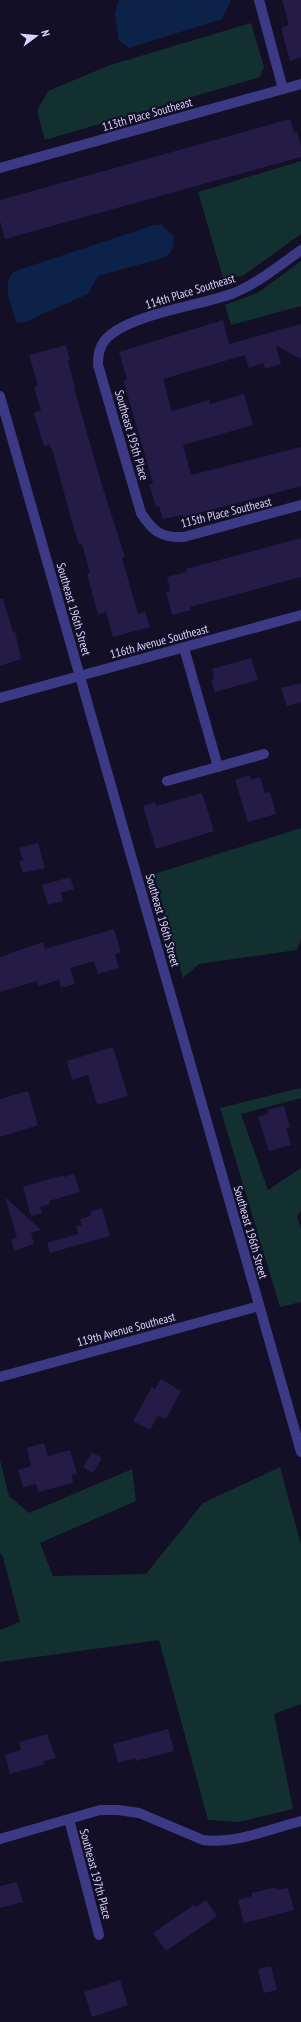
<svg xmlns="http://www.w3.org/2000/svg" width="301" height="2022" font-family="'PT Sans Narrow',sans-serif">
<style>
.green{fill:#12302f}
.water{fill:#0c2248}
.building{fill:#241b47}
.lines{fill:none;stroke-linecap:round;stroke-linejoin:round}
.minor{stroke:#3d3a85;stroke-width:10}
.labels{text-anchor:middle;dominant-baseline:central;stroke-width:4;stroke-linejoin:round;paint-order:stroke}
.street-label{font-size:12px;fill:#d9d4ff;stroke:#130f26}
</style>
<rect width="100%" height="100%" fill="#130f26"/>
<g class="green">
<polygon points="251,23 264,67 260,77 45,140 37,111 48,91 110,65"/>
<polygon points="301,161 301,234 244,275 224,281 198,192"/>
<polygon points="301,261 301,306 231,325 225,305 259,292"/>
<polygon points="301,828 301,939 297,950 199,964 183,978 154,874"/>
<polygon points="301,1088 301,1098 241,1114 268,1190 301,1168 301,1211 297,1216 301,1230 301,1302 280,1307 220,1108"/>
<polygon points="0,1460 9,1496 29,1513 132,1469 136,1501 40,1543 53,1576 146,1574 203,1503 280,1467 301,1545 301,1704 274,1714 293,1809 238,1822 208,1820 159,1640 0,1662 0,1630 20,1622 3,1557 0,1553"/>
</g>
<g class="water">
<polygon points="119,0 231,0 231,1 222,19 129,48 119,41 115,13"/>
<path d="M154,225H162L174,237L173,249L166,257L98,276L88,294L25,322L17,323C12,307 0,283 15,271Z"/>
</g>
<g class="building">
<polygon points="282,0 301,0 301,57 290,61 282,32 282,27 289,25"/>
<polygon points="290,119 294,132 297,131 301,147 301,157 5,239 0,221 0,200"/>
<polygon points="223,320 229,344 301,324 301,359 276,346 281,364 265,369 263,363 249,368 245,355 163,379 172,411 209,400 210,404 244,394 253,425 183,445 191,475 301,447 301,486 184,517 183,515 163,519 159,506 156,507 149,484 153,483 124,383 124,380 127,379 119,352"/>
<polygon points="66,345 70,360 68,361 75,387 74,388 102,485 125,557 122,558 138,614 145,612 150,627 113,637 106,612 98,615 87,573 90,573 82,544 79,545 72,522 53,452 49,444 44,446 34,413 41,410 34,387 38,385 29,355"/>
<polygon points="301,538 301,577 190,607 191,610 172,615 166,592 170,591 167,577 187,572 186,569"/>
<polygon points="0,599 3,599 13,632 15,631 21,659 0,666"/>
<polygon points="251,658 258,680 215,692 211,680 214,679 212,669"/>
<polygon points="301,683 301,702 287,706 281,688"/>
<polygon points="250,775 251,780 260,777 265,793 270,792 276,814 248,822 235,780"/>
<polygon points="202,793 214,831 156,849 143,806 155,802 156,806"/>
<polygon points="38,843 45,868 23,873 19,861 23,860 19,848"/>
<polygon points="70,877 74,889 61,893 63,901 48,905 42,885"/>
<polygon points="114,929 121,952 115,954 119,968 98,974 94,961 70,968 75,984 61,988 59,980 38,986 37,981 0,992 0,957 43,942 45,949"/>
<polygon points="113,1047 128,1096 97,1105 88,1075 72,1080 67,1061"/>
<polygon points="28,1091 38,1125 0,1137 0,1099"/>
<polygon points="284,1106 290,1127 286,1128 291,1145 269,1151 258,1117 268,1114 268,1110"/>
<polygon points="74,1174 80,1192 49,1201 50,1204 40,1207 42,1213 31,1216 23,1187 63,1175 64,1177"/>
<polygon points="5,1197 41,1230 31,1233 34,1244 15,1251 11,1240 17,1238"/>
<polygon points="102,1208 110,1236 50,1253 47,1243 78,1234 76,1226 82,1225 80,1219 91,1216 90,1212"/>
<polygon points="161,1379 181,1391 166,1419 158,1416 150,1430 133,1421 152,1387 155,1389"/>
<polygon points="44,1443 48,1456 70,1450 77,1474 72,1475 73,1483 38,1492 36,1484 23,1487 18,1470 31,1466 27,1448"/>
<polygon points="92,1452 102,1458 93,1473 83,1467"/>
<polygon points="168,1729 174,1751 136,1761 135,1758 118,1763 113,1744"/>
<polygon points="47,1734 56,1758 44,1761 45,1764 10,1774 5,1755 21,1750 19,1742"/>
<polygon points="17,1882 23,1902 0,1908 0,1886"/>
<polygon points="276,1887 277,1890 288,1888 294,1910 244,1923 238,1900 252,1896 252,1893"/>
<polygon points="206,1900 217,1916 166,1951 153,1933 194,1905 196,1907"/>
<polygon points="271,1966 277,1990 264,1993 258,1969"/>
<polygon points="120,1980 128,2005 92,2017 84,1992"/>
</g>
<g class="lines">
<g class="minor">
<polyline points="259,0 283,89"/>
<polyline points="0,168 301,84"/>
<path d="M301,250C280,265 258,283 234,293C200,306 129,314 106,339C99,347 98,355 98,365L141,513C153,532 162,538 184,537L301,505"/>
<polyline points="0,396 301,1452"/>
<polyline points="184,648 218,767"/>
<polyline points="0,698 301,615"/>
<polyline points="167,781 264,754"/>
<polyline points="0,1377 259,1306"/>
<polyline points="69,1819 99,1935"/>
<path d="M0,1839L100,1810H118L139,1813L203,1840C236,1844 270,1829 301,1821"/>
</g>
</g>
<g class="labels">
<g class="street-label">
<text transform="translate(147 114) rotate(-16)">113th Place Southeast</text>
<text transform="translate(190 291) rotate(-17)">114th Place Southeast</text>
<text transform="translate(132 435) rotate(74)">Southeast 195th Place</text>
<text transform="translate(226 512) rotate(-14)">115th Place Southeast</text>
<text transform="translate(74 609) rotate(74)">Southeast 196th Street</text>
<text transform="translate(159 641) rotate(-15)">116th Avenue Southeast</text>
<text transform="translate(163 920) rotate(74)">Southeast 196th Street</text>
<text transform="translate(251 1232) rotate(74)">Southeast 196th Street</text>
<text transform="translate(126 1329) rotate(-15)">119th Avenue Southeast</text>
<text transform="translate(96 1874) rotate(75)">Southeast 197th Place</text>
</g>
</g>
<g transform="translate(36 36) rotate(74)" stroke="#130f26" stroke-width="3" paint-order="stroke">
<path d="M0-3L7 15L0 10L-7 15Z" fill="#d9d4ff"/>
<text y="-6" font-size="11" font-weight="bold" text-anchor="middle" fill="#d9d4ff">N</text>
</g>
</svg>
